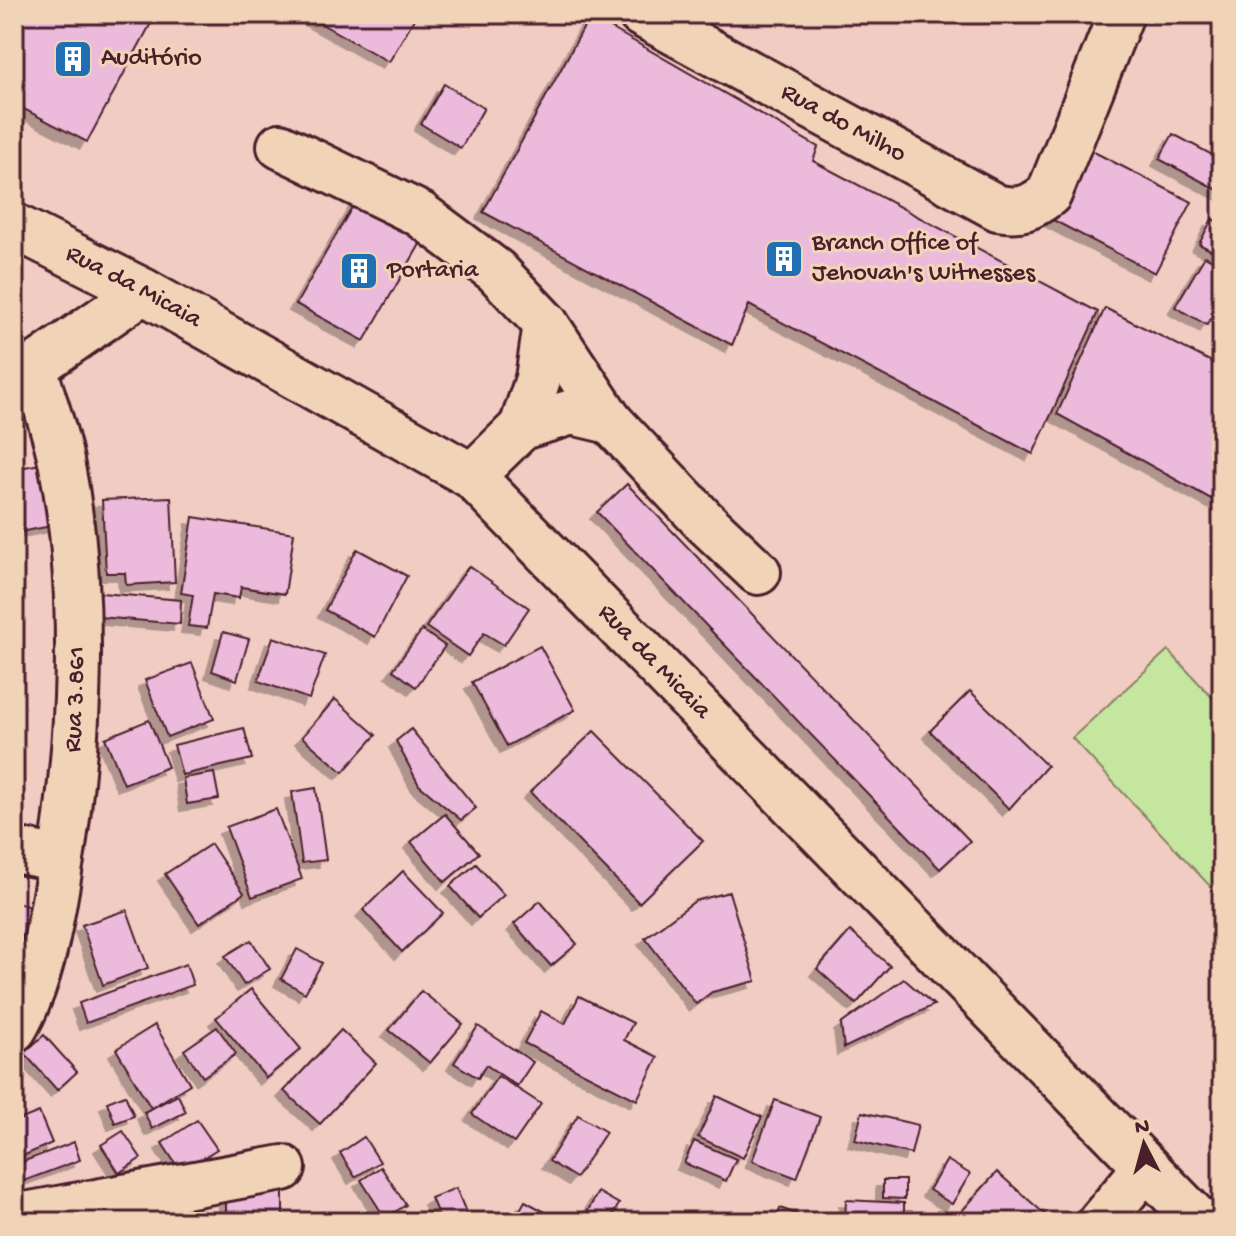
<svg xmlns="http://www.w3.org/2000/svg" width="1236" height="1236" font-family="'Gochi Hand',sans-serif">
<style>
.green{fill:#c5e69f;stroke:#888265;stroke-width:2}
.building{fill:#ecbbdc;stroke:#4a1f2b;stroke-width:2;filter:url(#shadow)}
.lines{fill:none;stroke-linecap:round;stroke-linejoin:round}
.minor-casing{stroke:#4a1f2b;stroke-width:50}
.minor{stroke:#f1d4b7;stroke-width:44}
.labels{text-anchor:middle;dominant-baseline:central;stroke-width:6;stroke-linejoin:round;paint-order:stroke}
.poi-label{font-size:26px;fill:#4a1f2b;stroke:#f1d4b7;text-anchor:start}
.street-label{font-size:26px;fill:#4a1f2b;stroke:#f1d4b7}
</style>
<defs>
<filter id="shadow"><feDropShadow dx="-7" dy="7" stdDeviation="0" flood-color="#0004"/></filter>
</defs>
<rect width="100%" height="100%" fill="#f0ccc2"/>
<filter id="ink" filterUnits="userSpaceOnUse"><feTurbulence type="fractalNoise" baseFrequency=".0125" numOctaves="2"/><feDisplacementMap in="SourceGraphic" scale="16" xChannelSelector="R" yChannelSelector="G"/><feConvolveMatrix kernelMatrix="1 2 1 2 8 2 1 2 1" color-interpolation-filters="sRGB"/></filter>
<g filter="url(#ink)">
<polygon class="green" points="1168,650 1222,708 1222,899 1072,738"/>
<g class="building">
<polygon points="14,14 156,14 87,142 14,104"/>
<polygon points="304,14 417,14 389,62"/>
<polygon points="590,16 818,147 813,161 1098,312 1033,454 749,305 732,345 483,212"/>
<polygon points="444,84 484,108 461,148 421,124"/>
<polygon points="1173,134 1222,160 1222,192 1159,159"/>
<polygon points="1090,150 1192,202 1155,273 1053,220"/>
<polygon points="358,197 423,239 364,341 296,304"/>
<polygon points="1212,219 1222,224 1222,256 1199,244"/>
<polygon points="1205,256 1222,265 1222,298 1207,325 1175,307"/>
<polygon points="1105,308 1222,367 1222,505 1057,414"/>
<polygon points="46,463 57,525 14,533 14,469"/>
<polygon points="627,484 970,841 940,869 597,512"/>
<polygon points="171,497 175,582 126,585 125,573 106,573 102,500"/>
<polygon points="193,517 294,533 285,594 241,587 239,598 213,594 207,628 188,626 193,595 181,593"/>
<polygon points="357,549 407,576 375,637 325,610"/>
<polygon points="469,566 529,608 504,645 484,633 468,656 426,627"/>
<polygon points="14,578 21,620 14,622"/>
<polygon points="90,592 181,600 180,624 88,616"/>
<polygon points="422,630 445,646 416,687 393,670"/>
<polygon points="223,632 249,639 237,680 212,671"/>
<polygon points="273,637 325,655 309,699 258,681"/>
<polygon points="540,646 575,710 507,746 472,682"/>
<polygon points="192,663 214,719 167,737 145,680"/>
<polygon points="970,691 1047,766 1009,809 930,731"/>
<polygon points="335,699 376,735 343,772 302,737"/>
<polygon points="149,720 168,767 124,784 105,738"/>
<polygon points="244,728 252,759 182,775 174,745"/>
<polygon points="411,729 476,808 461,820 419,785 396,741"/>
<polygon points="594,731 703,841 639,903 530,792"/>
<polygon points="214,773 219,799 187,804 183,778"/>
<polygon points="316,788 326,860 302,863 292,792"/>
<polygon points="276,809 302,879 252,897 226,827"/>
<polygon points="445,814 479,853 445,882 411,842"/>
<polygon points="211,844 244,893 199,924 165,874"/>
<polygon points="476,864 504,895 478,918 450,886"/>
<polygon points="403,871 443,913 402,952 363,910"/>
<polygon points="729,892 756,981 712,992 696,1004 645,938 695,901"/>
<polygon points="14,901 44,913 14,986"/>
<polygon points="540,901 577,944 551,966 514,924"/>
<polygon points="127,910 148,968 103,985 82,925"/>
<polygon points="850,931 890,966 856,1004 817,969"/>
<polygon points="251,940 270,969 244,985 225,956"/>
<polygon points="297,949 322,963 305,993 281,979"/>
<polygon points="186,964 193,985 86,1023 79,1003"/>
<polygon points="904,979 934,1005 844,1048 841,1024"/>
<polygon points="251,989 301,1049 266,1078 216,1018"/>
<polygon points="421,991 463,1024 430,1063 389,1030"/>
<polygon points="579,996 633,1023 624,1040 658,1057 637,1100 524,1043 541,1011 565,1024"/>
<polygon points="155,1025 190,1084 151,1108 116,1049"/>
<polygon points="478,1026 533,1062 517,1086 486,1065 478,1078 454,1063"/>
<polygon points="217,1027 236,1054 203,1077 184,1050"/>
<polygon points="341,1030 376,1063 320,1124 284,1091"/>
<polygon points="44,1035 77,1072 57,1090 24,1053"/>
<polygon points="498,1076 541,1104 514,1143 472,1114"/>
<polygon points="125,1095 134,1116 115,1123 107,1102"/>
<polygon points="178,1095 186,1112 152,1129 144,1112"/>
<polygon points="717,1096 762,1117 743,1158 698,1137"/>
<polygon points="775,1100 820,1117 797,1178 752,1161"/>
<polygon points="39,1112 52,1143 14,1160 14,1122"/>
<polygon points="862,1112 918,1125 911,1154 855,1140"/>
<polygon points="578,1115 606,1132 576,1178 549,1161"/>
<polygon points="197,1120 217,1149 181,1172 162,1143"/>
<polygon points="123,1131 141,1158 119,1173 101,1145"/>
<polygon points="364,1137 380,1162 355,1177 340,1153"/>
<polygon points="694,1141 736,1159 726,1181 684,1163"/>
<polygon points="74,1142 80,1160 21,1182 14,1165"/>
<polygon points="947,1160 970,1174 952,1204 929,1190"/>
<polygon points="381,1167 406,1205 385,1218 361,1180"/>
<polygon points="997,1172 1047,1216 1042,1222 952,1222"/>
<rect x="226" y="1180" width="57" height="42"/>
<polygon points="883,1180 905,1180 905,1199 883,1198"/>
<polygon points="456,1188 470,1222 441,1222 431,1198"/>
<polygon points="598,1192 619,1204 609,1222 590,1222 584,1218"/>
<polygon points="846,1200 904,1203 904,1222 845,1222"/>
<polygon points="525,1201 563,1222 513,1222"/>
<polygon points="780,1208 818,1222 775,1222"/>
</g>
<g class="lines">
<defs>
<g id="minor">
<path id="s1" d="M641,14L998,208C1021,212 1031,208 1049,194L1121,14"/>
<polyline points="280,146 420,214 496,271 546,324 610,421"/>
<path id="s2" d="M14,226L143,291L472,476L1200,1222"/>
<polyline points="14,381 143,291"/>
<polyline points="522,427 538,379 546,324"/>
<polyline points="472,476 522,427 572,412 610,421 704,521 758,572"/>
<polyline points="14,850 61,859"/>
<path id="s3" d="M14,1029C39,987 49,932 57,884C80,751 88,595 61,461C55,430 43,399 34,368"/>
<polyline points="14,1217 283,1168"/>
<polyline points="1100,1222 1145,1168"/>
</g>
</defs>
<use href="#minor" class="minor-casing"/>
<use href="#minor" class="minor"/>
</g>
</g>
<defs>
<symbol id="building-square" viewBox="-11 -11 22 22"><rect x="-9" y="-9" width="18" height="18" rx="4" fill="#1f6fb2" stroke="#f1d4b7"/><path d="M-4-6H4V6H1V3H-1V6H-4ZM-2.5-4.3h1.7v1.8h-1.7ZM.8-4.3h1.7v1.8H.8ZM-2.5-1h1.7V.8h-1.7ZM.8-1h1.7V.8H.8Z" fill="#fff"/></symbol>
</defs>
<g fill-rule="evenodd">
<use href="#building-square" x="51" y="37" width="44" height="44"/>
<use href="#building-square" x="762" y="237" width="44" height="44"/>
<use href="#building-square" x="337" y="249" width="44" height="44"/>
</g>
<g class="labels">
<g class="poi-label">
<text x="101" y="59">Auditório</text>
<text x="812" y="244">Branch Office of<tspan x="812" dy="30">Jehovah's Witnesses</tspan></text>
<text x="387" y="271">Portaria</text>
</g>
<g class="street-label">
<text stroke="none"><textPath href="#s1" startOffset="230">Rua do Milho</textPath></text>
<text stroke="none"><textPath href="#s2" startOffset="134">Rua da Micaia</textPath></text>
<text stroke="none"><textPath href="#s2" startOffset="782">Rua da Micaia</textPath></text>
<text stroke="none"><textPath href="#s3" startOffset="338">Rua 3.861</textPath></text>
</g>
</g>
<rect width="1236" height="1236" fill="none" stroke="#f1d4b7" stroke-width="48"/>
<rect x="24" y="24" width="1188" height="1188" fill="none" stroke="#4a1f2b" stroke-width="3" filter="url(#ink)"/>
<g transform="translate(1144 1144) rotate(354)" stroke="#f1d4b7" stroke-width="6" paint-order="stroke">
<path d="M0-6L14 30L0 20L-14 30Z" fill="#4a1f2b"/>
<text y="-12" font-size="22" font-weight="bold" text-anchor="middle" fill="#4a1f2b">N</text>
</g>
</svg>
